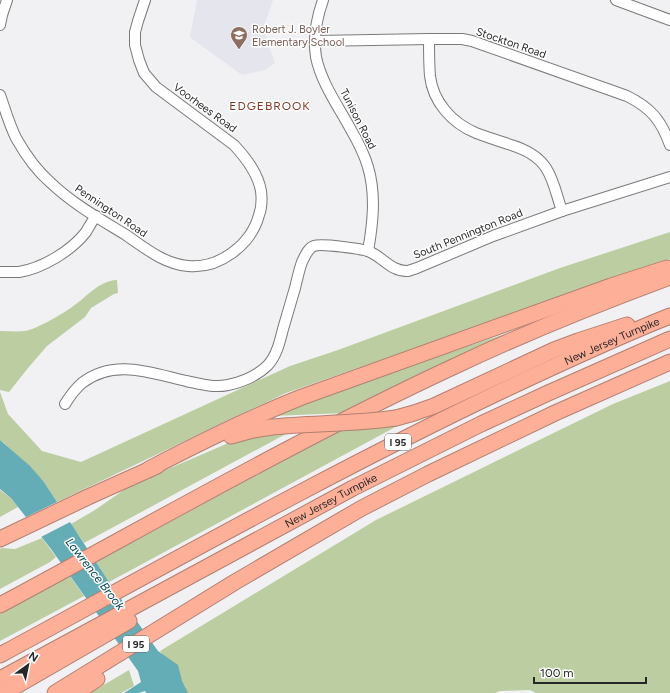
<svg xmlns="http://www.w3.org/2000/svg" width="670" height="693" font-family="Figtree,sans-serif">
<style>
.built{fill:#e5e5ee}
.green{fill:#bbcda1}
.water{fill:#65adb6}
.pier{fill:#f1f1f3}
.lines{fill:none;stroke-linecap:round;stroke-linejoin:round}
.minor-casing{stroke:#7a7a7b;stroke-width:12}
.highway-casing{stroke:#b37f71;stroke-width:17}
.minor{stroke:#fff;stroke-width:10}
.highway{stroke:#feaf98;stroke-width:15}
.highway-bridge-casing{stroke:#b37f71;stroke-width:17;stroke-linecap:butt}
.highway-bridge{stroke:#feaf98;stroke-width:15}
.labels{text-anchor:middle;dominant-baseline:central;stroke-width:3;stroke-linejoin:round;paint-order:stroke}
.shield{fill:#fff;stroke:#686868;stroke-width:1}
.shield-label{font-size:10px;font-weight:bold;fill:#272728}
.education-label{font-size:11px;fill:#785e54;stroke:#fff;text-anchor:start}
.street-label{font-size:11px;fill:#272728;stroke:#fff}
.neighbourhood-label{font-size:12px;letter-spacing:1px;fill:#7d3923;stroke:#fff}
.water-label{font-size:12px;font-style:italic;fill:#00464c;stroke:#fff}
</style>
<rect width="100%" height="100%" fill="#f1f1f3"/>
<polygon class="built" points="197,0 273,0 263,29 275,63 265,70 242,75 191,38 190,36"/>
<g class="green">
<polygon points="670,232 670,259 286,393 57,502 44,482 4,443 0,440 0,392 8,414 42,451 81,462 290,366 338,350 560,268"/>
<path d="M117,280L118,293L114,294L91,308L85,317L47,346L28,368L9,392L0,390V331C8,331 17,332 25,331C37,329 62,314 72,307C87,297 98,281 117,280Z"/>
<polygon points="530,326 345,413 273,416 324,393"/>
<polygon points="670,381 670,693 536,693 530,690 500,691 495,693 186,693 160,651 376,520 476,471 613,404"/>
<polygon points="401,424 109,582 96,562 344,428"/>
<polygon points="295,429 84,543 71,524 95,510 131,485 240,438"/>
<polygon points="0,490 11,498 18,507 0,517"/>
<polygon points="42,538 56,557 50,562 0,589 0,549 2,548 15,549"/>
<polygon points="70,576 84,596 0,641 0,613"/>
<polygon points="129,670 134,686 121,693 90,693"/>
</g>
<polygon class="water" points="0,440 30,466 44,482 109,582 158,651 178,665 182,681 188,693 146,693 145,691 139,693 124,693 141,682 138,671 51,549 11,498 0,489"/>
<polygon class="pier" points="59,501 72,521 39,538 24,518"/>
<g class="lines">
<defs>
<g id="minor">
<path d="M323,0C317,17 313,38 316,57C321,82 338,106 350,128C357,140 364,153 368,167C376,194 373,223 368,251"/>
<polyline points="616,0 670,20"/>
<polyline points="0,25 2,15 7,0"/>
<path d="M429,39C429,51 429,64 430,76C433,102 452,123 476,133C486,137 497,140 508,144C522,148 537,154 546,168C554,180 557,197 562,211"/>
<path d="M315,41L429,39H462L472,41L627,96C651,108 661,120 670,145"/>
<path d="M0,95C5,109 9,124 16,138C25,154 37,171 51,183C73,204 100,219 126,235C145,248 164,264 188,266C219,269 251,245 259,215C262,207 262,199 261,191C258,173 246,158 234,145L156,87L144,73L139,60L135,45V32L138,21L145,0"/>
<path d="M0,272C6,272 13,272 19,272C43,268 71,251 86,232C89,227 92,221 96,216"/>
<path d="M65,404C70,396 75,389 82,383C114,358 151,373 186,381C201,384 213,388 228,385C242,382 258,375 268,365C277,355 280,341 283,329C287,315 291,302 295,288C297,280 299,270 302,262C305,256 308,248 314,246C321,243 361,249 368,251C382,256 391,272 408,271C411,270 414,269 417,268L493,236L562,211L670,177"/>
</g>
<g id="highway">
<polyline points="396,418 414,413 434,406 554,350 578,341 627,325"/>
<polyline points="231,436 253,430 272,427"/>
<path d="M149,469C199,443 249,418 302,397L611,286L667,268"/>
<polyline points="0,539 88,497 157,466"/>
<path d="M0,605C151,524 300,438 455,366C525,333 597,304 670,277"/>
<path id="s1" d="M0,655C168,564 335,470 508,388C561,363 615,338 670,316"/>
<path id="s2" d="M0,679L353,488L481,424L546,394L670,339"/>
<polyline points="4,693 129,621"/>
<polyline points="55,693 235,582 362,508 428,474 555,413 670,362"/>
<polyline points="76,693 97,679"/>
</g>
</defs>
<use href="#minor" class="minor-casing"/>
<use href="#highway" class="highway-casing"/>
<use href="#minor" class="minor"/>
<use href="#highway" class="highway"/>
<defs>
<path id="highway-bridge" d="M272,427C313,423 355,424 396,418"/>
</defs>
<use href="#highway-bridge" class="highway-bridge-casing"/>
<use href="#highway-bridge" class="highway-bridge"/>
</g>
<defs>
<symbol id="school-pin" viewBox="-11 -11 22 30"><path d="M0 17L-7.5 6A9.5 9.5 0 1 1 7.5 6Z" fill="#8d6e63" stroke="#fff"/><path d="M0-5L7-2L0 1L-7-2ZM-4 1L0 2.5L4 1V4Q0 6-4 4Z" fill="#fff"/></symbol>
</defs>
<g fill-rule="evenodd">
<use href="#school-pin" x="229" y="25" width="20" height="27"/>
</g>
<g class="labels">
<g class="shield">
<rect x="385" y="434" width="26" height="16" rx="3"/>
<rect x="123" y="636" width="26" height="16" rx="3"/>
</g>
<g class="shield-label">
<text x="398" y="442">I 95</text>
<text x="136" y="644">I 95</text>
</g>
<g class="education-label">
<text x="252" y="29">Robert J. Boyler<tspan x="252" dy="13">Elementary School</tspan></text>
</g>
<g class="street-label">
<text transform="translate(511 43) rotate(19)">Stockton Road</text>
<text transform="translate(205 108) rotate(36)">Voorhees Road</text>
<text transform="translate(358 119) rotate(63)">Tunison Road</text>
<text transform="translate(111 211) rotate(34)">Pennington Road</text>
<text transform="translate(468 234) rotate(-22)">South Pennington Road</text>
<text stroke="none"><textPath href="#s1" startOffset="688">New Jersey Turnpike</textPath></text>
<text stroke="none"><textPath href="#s2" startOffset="376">New Jersey Turnpike</textPath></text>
</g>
<g class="neighbourhood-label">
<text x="270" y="106">EDGEBROOK</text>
</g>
<g class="water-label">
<text transform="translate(95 574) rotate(52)">Lawrence Brook</text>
</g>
</g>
<g transform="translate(28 665) rotate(33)" stroke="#ffffff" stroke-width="3" paint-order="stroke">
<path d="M0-3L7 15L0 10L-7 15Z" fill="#272728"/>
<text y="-6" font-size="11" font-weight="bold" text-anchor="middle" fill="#272728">N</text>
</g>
<path d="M534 677v6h112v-6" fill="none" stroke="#272728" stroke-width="2"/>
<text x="540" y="677" font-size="12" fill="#272728" stroke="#ffffff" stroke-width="3" paint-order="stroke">100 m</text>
</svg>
